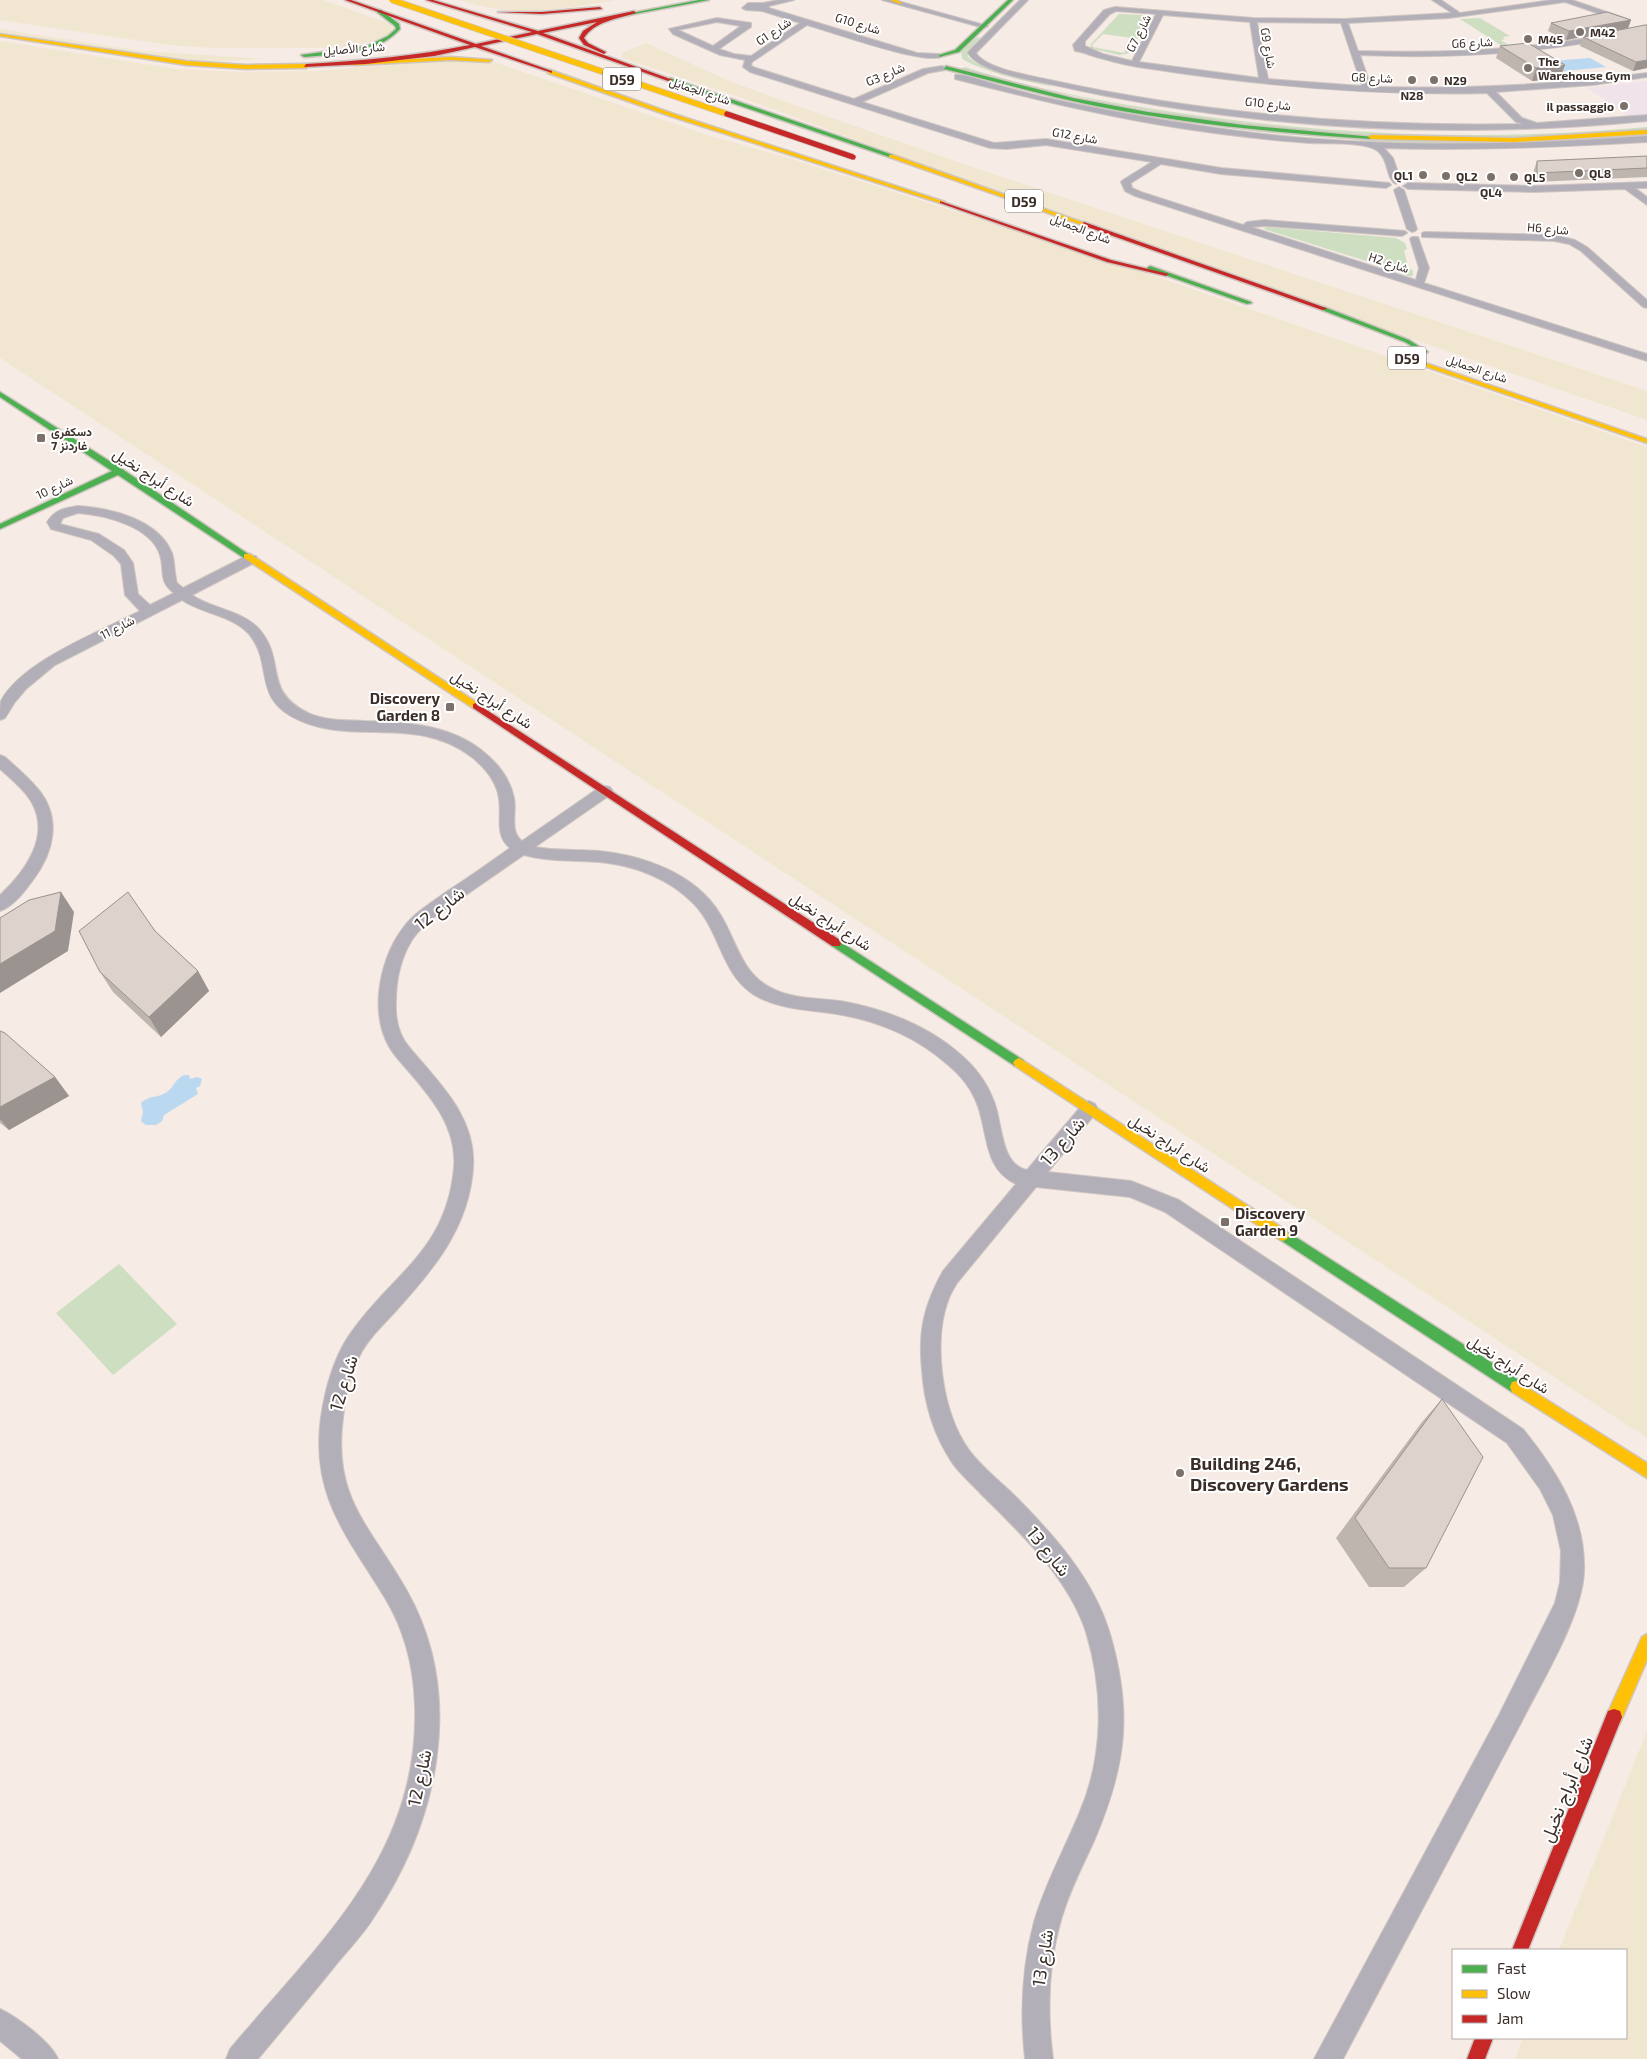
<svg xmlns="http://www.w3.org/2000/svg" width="1647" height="2059" font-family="'Exo 2',Vazirmatn,sans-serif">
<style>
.commercial{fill:#f1e3ea}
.green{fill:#cedec1;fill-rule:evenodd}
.sand{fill:#f1e7d0}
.water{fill:#bad8f0}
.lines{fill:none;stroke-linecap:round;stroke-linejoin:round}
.street-casing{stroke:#cfc6c1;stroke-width:2}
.fast-casing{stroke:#cfc6c1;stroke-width:3}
.slow-casing{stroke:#cfc6c1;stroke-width:3}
.jam-casing{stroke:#cfc6c1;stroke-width:3}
.street{fill:#b3afb8;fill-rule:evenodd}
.fast{fill:#4caf50;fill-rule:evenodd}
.slow{fill:#ffc107;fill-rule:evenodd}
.jam{fill:#c62828;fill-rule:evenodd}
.slow-bridge-casing{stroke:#cfc6c1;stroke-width:7;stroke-linecap:butt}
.jam-bridge-casing{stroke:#cfc6c1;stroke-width:7;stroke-linecap:butt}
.slow-bridge{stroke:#ffc107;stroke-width:5.5}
.jam-bridge{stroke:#c62828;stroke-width:5.5}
.wall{fill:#beb5af}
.shaded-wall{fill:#9b938f}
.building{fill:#ddd2cc;stroke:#9b938f}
.poi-dot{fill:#7c706a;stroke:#fff;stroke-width:2}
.labels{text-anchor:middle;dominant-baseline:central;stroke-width:4;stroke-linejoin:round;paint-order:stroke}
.far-street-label{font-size:12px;fill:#3b2e28;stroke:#fff}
.far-poi-label{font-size:12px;font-weight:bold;fill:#3b2e28;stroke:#fff;text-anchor:start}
.shield{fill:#fff;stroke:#766d68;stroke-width:1}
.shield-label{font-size:14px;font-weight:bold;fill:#3b2e28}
.street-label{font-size:15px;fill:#3b2e28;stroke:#fff}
.poi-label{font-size:15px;font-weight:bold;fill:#3b2e28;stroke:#fff;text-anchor:end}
.near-street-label{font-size:18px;fill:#3b2e28;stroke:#fff}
.near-poi-label{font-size:18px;font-weight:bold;fill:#3b2e28;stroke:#fff;text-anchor:start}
</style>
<rect width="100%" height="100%" fill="#f6ebe5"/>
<polygon class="commercial" points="1647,81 1647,114 1629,116 1587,88"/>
<g class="green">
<path d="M1119,14L1143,15L1147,19L1130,53L1119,55L1090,48L1091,44ZM1103,34L1132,38L1124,53L1093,47L1092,45Z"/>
<polygon points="1480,18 1510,36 1503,37 1505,39 1501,40 1510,46 1502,46 1460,19"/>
<path d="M981,37L968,51V57L976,63L1063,86C1047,89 973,69 962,58L961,51L976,38Z"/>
<path d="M965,67C1039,91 1117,104 1194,115C1345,136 1496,141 1647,127V130C1593,133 1539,138 1485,138C1439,138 1392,136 1345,134C1214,127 1086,100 959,70Z"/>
<polygon points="1219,127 1230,127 1521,141 1458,144 1381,142 1269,133"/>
<polygon points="1266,227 1396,238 1405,243 1407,249 1404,250 1408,267 1413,271 1413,276 1408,276 1395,270 1267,230 1264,229"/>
<polygon points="119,1264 177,1324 113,1375 56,1313"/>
</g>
<g class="sand">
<polygon points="0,0 323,0 388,23 393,28 386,38 353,46 323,48 212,48 169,45 0,20"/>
<path d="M460,0H616C564,9 511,18 460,0Z"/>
<polygon points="0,29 142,51 267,59 215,61 177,59 0,32"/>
<polygon points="0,41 177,69 241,72 315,71 463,59 494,62 707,135 785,157 1123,265 1647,447 1647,1438 0,358"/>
<polygon points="646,43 729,81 803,108 984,171 1647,391 1647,420 1149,248 742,98 622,58 622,53"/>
<polygon points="1647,1731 1647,2059 1515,2059 1523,2038 1626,2038 1626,1950 1559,1950"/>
</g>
<g class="water">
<polygon points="1590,58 1606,67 1554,72 1539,62"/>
<path d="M184,1075H189L190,1079L197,1077L202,1079L200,1086L196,1088L198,1094L164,1115L162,1121L156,1125H146L141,1121L143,1112L141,1103C149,1095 159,1098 167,1092C175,1086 174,1080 184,1075Z"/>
</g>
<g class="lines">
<defs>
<g id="street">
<path d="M779,0H794L769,6V8L917,53L939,54L943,56C928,67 829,31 807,25L752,62L751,66L756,68L854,99L923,69L942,66L946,68L945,70L928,73L862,102L994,143L1046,139L1221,168L1389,183L1391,185L1386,188L1221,174L1161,164L1131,183L1132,188L1141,192L1243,225L1247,222L1265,220L1405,231L1407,233L1402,236L1265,226L1251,227L1416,280L1419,268L1410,239L1412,237H1418L1429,268L1424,283L1647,354V361L1135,196L1125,191L1121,182L1123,180L1152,162L1046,145L1006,149L990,148L750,72L743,67L745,60L720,55L673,34L669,29L717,18L751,23V27L719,49L734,54L751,56L800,23L762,11L746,10L742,8L748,3H763ZM717,22L741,26L713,46L678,30Z"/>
<polygon points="882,0 894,0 988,26 984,28"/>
<path d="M1020,0H1028L976,53C986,69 1032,76 1050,80C1205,114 1364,127 1523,124L1516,122L1487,93C1375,96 1263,86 1152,69C1135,67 1117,63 1100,58C1091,56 1084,52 1075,51L1073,45L1104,10L1115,7L1253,18L1344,19L1452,13L1432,0H1441L1460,13L1552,0H1572L1630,20L1623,22L1565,2L1449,18L1348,23L1358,51C1456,54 1551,49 1647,26V30C1552,54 1457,59 1360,55L1371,87H1375C1467,89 1556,85 1647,73V77L1593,85L1496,92L1522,118L1537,123L1647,115V121C1450,140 1248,129 1054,85C1032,80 980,73 968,53L969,51ZM1116,11L1156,14L1132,61L1103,54L1085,46V41L1110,14ZM1163,15L1250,22L1259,78L1139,62ZM1257,22L1341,23L1362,86L1268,79Z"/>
<path d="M955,75C963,74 973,78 981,80C1001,86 1022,92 1043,97C1098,109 1154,119 1210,127C1355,149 1502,146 1647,136V142C1560,147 1472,151 1384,148L1393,158L1401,181L1396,184C1384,179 1391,152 1369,147C1350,142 1328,144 1309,143C1277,141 1246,137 1214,133C1127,122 1041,101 955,79Z"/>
<polygon points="1647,182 1647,188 1635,188 1647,197 1647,205 1625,189 1534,192 1408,189 1403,186 1408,183 1534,186"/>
<polygon points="1399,187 1404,190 1417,229 1415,231 1412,232 1407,229 1394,190"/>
<polygon points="1425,232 1554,235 1575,240 1587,247 1647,300 1647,308 1643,307 1581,251 1569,244 1554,241 1422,237 1422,233"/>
<path d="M78,506C110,508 158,519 172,553C175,562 174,573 177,583L183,588L246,556H256L257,559L256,562L192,595C212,609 242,610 259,629C287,661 262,690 308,713C325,721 346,720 364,721C404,722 447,724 480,749C496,761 510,778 514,798C517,812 509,831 522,841L600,787L605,786L610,787L613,791L610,795L535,847C557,851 578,849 599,851C643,855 696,874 720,914C737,941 741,974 773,989C793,999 818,998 840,1001C882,1008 927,1025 960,1054C974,1066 986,1081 993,1099C1003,1120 999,1164 1027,1170L1083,1104L1089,1101L1095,1104L1098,1109L1095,1114L1048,1172L1131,1181L1179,1200L1523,1429C1556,1470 1586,1516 1584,1571C1583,1615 1542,1681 1522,1721C1463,1834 1402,1946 1343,2059H1314L1499,1715L1555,1603L1560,1582L1561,1551L1553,1515L1540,1489L1507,1443L1165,1212L1130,1197L1036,1187L957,1283C954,1288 951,1293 949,1298C932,1341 942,1413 969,1450C980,1465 997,1479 1011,1492C1052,1533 1093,1577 1110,1634C1133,1713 1126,1766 1094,1841C1082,1867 1069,1892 1061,1920C1048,1965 1047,2013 1053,2059H1025C1020,2013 1022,1967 1034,1922C1045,1884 1064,1850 1079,1814C1104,1756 1104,1692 1086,1632C1068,1577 1022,1535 982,1495C973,1485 961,1475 953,1464C934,1436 924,1403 922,1370C918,1331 924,1305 943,1271L1016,1184C981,1168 989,1128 975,1099C969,1085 958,1073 947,1064C914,1035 873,1019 830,1013C807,1010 782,1009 760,998C721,979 722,933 694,904C670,879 634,865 599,862C574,860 549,862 524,855C503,869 482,884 460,899C444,910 424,922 412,940C401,957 396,980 396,1000C395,1016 398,1034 409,1047C438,1082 477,1117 473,1168C469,1228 433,1270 394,1313C382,1326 367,1340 359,1357C350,1375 345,1398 343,1418C332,1499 372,1528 407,1591C466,1696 438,1822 374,1917C364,1933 351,1947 339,1961C313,1994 285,2026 258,2059H226L230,2049C318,1944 420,1855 415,1706C414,1668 405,1631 385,1598C348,1537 310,1496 321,1417C325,1390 333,1360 348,1337C389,1275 446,1254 454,1168C458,1123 425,1091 398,1059C382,1041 377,1017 379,993C381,971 389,946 403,928C414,913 431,903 446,892C468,878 489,863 510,848C494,835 502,817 499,799C497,782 486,769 473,758C419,715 357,745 301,721C250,699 275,666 249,634C232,615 202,614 182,600L55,665L26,689L15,702L5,718L0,720C0,714 0,706 1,701C22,661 101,631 140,611L125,595L121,564L114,556L91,540L51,529L47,522C55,510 64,508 78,506ZM78,513C104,515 151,526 160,555C165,572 158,581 174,593L150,605L138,594L133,563L124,550L99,534L60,524L63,518Z"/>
<path d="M0,755L5,757C16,767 28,777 38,789C62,818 54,852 33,880C25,891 13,907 0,911V895C24,873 51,837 32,803C25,790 11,779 0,769Z"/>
<path d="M0,2009C17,2017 51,2042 58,2059H22L0,2041Z"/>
</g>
<g id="fast">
<polygon points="699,0 709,0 613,18 611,17"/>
<polygon points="1008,0 1013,0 959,52 939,57 939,55 955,50"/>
<path d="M377,10H381L399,24L400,29C377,55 336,54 304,57L301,55L367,46L388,36L396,29L395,26L377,12Z"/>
<path d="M946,66L1073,98L1148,112L1243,125L1374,137L1371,139C1279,133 1187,124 1096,106C1045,96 995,81 944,69Z"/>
<polygon points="670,78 893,155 894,156 889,157 668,81"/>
<polygon points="1150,266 1251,302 1252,303 1247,304 1148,269 1147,268"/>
<polygon points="1324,307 1409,340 1428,352 1423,353 1405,342 1322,310 1321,309"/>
<polygon points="0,392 122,469 251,556 244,558 118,475 0,529 0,524 112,471 0,397"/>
<polygon points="836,939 1023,1060 1025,1063 1023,1066 1015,1066 832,946 831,943 832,940"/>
<polygon points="1283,1229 1522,1382 1524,1387 1522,1392 1517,1393 1512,1392 1279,1239 1277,1235 1279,1231"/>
</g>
<g id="slow">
<polygon points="890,0 896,0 902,3 900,4"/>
<polygon points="0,34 186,61 246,65 306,64 309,66 306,68 246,69 186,65 0,36"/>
<polygon points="451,57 492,60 489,62 451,60 356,65 334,63"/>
<polygon points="550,70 674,114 945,202 940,203 670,116 548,73"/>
<polygon points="1647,130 1647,134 1514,142 1371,139 1368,137 1371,135 1514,138"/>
<polygon points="889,155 893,155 1087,224 1082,225 889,157"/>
<polygon points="1398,355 1402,355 1647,439 1647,443 1398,357"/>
<polygon points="244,554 250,554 479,704 479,708 473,708 244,558"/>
<polygon points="1019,1058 1287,1231 1289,1235 1287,1239 1283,1241 1279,1239 1015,1066 1013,1063 1015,1060"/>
<polygon points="1517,1381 1647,1463 1647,1478 1512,1392 1510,1387 1512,1382"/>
<polygon points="1647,1634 1647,1660 1620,1723 1614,1725 1608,1723 1606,1717 1642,1637"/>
</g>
<g id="jam">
<path d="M345,0H351L476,44L532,32L426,0H433L538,31L634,11L636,13C617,19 595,21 584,38L588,43L606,52L604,54L584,45L579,38L583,31L597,22L543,33L673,80L668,81L537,34L481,46L552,71V73L475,47L434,56L366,64L304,67L306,64C361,61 416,56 470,45Z"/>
<polygon points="600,7 602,9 542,14 498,12 542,12"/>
<polygon points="940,201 1111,260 1169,274 1166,276 1107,262 940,203"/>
<polygon points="1084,222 1326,308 1327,309 1322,310 1082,225 1081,224"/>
<polygon points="476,703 840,940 841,943 840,946 832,946 473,708 473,704"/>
<polygon points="1614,1709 1620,1711 1622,1717 1528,1950 1512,1950 1608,1711"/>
<polygon points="1475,2038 1493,2038 1485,2059 1467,2059"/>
</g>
</defs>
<use href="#street" class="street-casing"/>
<use href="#fast" class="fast-casing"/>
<use href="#slow" class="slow-casing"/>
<use href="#jam" class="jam-casing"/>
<use href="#street" class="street"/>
<use href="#fast" class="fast"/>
<use href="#slow" class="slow"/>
<use href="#jam" class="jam"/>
<defs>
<polyline id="slow-bridge" points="392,0 727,114"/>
<polyline id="jam-bridge" points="727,114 853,157"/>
</defs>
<use href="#slow-bridge" class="slow-bridge-casing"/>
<use href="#jam-bridge" class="jam-bridge-casing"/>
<use href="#slow-bridge" class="slow-bridge"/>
<use href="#jam-bridge" class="jam-bridge"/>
</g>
<g class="wall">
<polygon points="1631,20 1628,28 1566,40 1548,31 1551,23"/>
<polygon points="1647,25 1647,68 1633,71 1580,46 1583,37"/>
<polygon points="1500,46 1565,65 1560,78 1532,81 1496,58"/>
<polygon points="1647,156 1647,177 1534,182 1534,170 1537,161"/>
<polygon points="155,931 198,971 209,991 161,1037 113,992 100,972"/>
<polygon points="0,1031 55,1077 69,1096 9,1130 0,1123"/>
<polygon points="1442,1399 1426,1568 1404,1587 1369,1587 1336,1538 1422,1422"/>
</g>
<g class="shaded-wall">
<polygon points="1631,20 1628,28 1566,40 1569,31"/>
<polygon points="1647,60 1647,68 1633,71 1636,62"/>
<polygon points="1565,65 1560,78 1532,81 1536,68"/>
<polygon points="61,892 74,912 68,951 0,993 0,964"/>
<polygon points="198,971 209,991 161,1037 149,1017"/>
<polygon points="55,1077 69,1096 9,1130 0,1119 0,1107"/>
</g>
<g class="building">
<polygon points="1607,12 1631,20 1569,31 1551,23"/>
<polygon points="1645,25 1647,25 1647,60 1636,62 1583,37"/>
<polygon points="1528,43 1565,65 1536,68 1500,46"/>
<polygon points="1647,156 1647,168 1537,173 1537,161"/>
<polygon points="61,892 55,931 0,964 0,918 29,900"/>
<polygon points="128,892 155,931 198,971 149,1017 100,972 79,931"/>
<polygon points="0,1031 5,1033 55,1077 0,1107"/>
<polygon points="1442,1399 1483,1457 1426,1568 1389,1568 1355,1518"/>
</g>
<g class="poi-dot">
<circle cx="1580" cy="32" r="5"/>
<circle cx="1528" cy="39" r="5"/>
<circle cx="1528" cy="68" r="5"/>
<circle cx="1412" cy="80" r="5"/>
<circle cx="1434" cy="80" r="5"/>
<circle cx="1624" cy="106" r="5"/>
<circle cx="1579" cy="173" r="5"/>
<circle cx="1423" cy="175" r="5"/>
<circle cx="1446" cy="176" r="5"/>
<circle cx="1491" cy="177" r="5"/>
<circle cx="1514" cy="177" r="5"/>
<rect x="36" y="433" width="10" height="10" rx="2.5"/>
<rect x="445" y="702" width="10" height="10" rx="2.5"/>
<rect x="1220" y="1217" width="10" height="10" rx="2.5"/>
<circle cx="1180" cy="1473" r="5"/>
</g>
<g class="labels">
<g class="far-street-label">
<text transform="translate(858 23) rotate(17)">G10 شارع</text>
<text transform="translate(773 31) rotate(-34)">G1 شارع</text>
<text transform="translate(1138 33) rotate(-63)">G7 شارع</text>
<text transform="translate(1472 42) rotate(-3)">G6 شارع</text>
<text transform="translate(354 48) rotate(-4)">شارع الأصايل</text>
<text transform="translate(1269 48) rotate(80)">G9 شارع</text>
<text transform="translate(885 74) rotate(-23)">G3 شارع</text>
<text transform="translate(1372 77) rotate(2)">G8 شارع</text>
<text transform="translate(700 90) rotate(19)">شارع الجمايل</text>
<text transform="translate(1268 103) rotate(6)">G10 شارع</text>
<text transform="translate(1075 135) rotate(10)">G12 شارع</text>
<text transform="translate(1081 228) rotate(21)">شارع الجمايل</text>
<text transform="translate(1548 228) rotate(5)">H6 شارع</text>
<text transform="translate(1389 262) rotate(18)">H2 شارع</text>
<text transform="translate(1477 368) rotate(19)">شارع الجمايل</text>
<text transform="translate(54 487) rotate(-25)">شارع 10</text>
<text transform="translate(117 627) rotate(-27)">شارع 11</text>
</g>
<g class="far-poi-label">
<text x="1590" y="32">M42</text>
<text x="1538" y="39">M45</text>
<text x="1538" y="61">The<tspan x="1538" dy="14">Warehouse Gym</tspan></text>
<text x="1444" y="80">N29</text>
<text x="1412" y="95" text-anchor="middle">N28</text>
<text x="1614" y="106" text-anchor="end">il passaggio</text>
<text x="1589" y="173">QL8</text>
<text x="1413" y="175" text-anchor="end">QL1</text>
<text x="1456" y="176">QL2</text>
<text x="1524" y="177">QL5</text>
<text x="1491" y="192" text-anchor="middle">QL4</text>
<text x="51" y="431">دسكفري<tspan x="51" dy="14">غاردنز 7</tspan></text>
</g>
<g class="shield">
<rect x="603" y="67.5" width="38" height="23" rx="4"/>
<rect x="1005" y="189.5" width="38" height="23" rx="4"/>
<rect x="1388" y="346.5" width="38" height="23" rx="4"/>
</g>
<g class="shield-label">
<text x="622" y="79">D59</text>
<text x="1024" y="201">D59</text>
<text x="1407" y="358">D59</text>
</g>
<g class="street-label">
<text transform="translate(154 477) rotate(33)">شارع أبراج نخيل</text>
<text transform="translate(492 699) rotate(33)">شارع أبراج نخيل</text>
<text transform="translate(831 921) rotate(33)">شارع أبراج نخيل</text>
<text transform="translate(1170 1143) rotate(33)">شارع أبراج نخيل</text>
<text transform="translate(1509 1364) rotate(33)">شارع أبراج نخيل</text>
</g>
<g class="poi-label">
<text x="440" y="698">Discovery<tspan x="440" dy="17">Garden 8</tspan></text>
<text x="1235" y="1213" text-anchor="start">Discovery<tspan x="1235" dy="17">Garden 9</tspan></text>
</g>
<g class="near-street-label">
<text transform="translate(439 908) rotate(-38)">شارع 12</text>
<text transform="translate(1062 1141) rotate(-49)">شارع 13</text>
<text transform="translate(343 1383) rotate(-73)">شارع 12</text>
<text transform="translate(1049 1551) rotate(51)">شارع 13</text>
<text transform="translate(419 1778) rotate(-78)">شارع 12</text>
<text transform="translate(1566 1789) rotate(-68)">شارع أبراج نخيل</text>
<text transform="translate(1042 1958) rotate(-81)">شارع 13</text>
</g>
<g class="near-poi-label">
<text x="1190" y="1463">Building 246,<tspan x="1190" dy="21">Discovery Gardens</tspan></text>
</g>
</g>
<rect x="1452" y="1949" width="175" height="90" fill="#ffffff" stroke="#b1aba9"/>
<rect x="1462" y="1965" width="25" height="8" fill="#4caf50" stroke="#b1aba9"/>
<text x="1497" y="1974" font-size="15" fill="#3b2e28">Fast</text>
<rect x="1462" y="1990" width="25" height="8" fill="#ffc107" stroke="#b1aba9"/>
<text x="1497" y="1999" font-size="15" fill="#3b2e28">Slow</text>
<rect x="1462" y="2015" width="25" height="8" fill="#c62828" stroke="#b1aba9"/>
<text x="1497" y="2024" font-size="15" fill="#3b2e28">Jam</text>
</svg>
